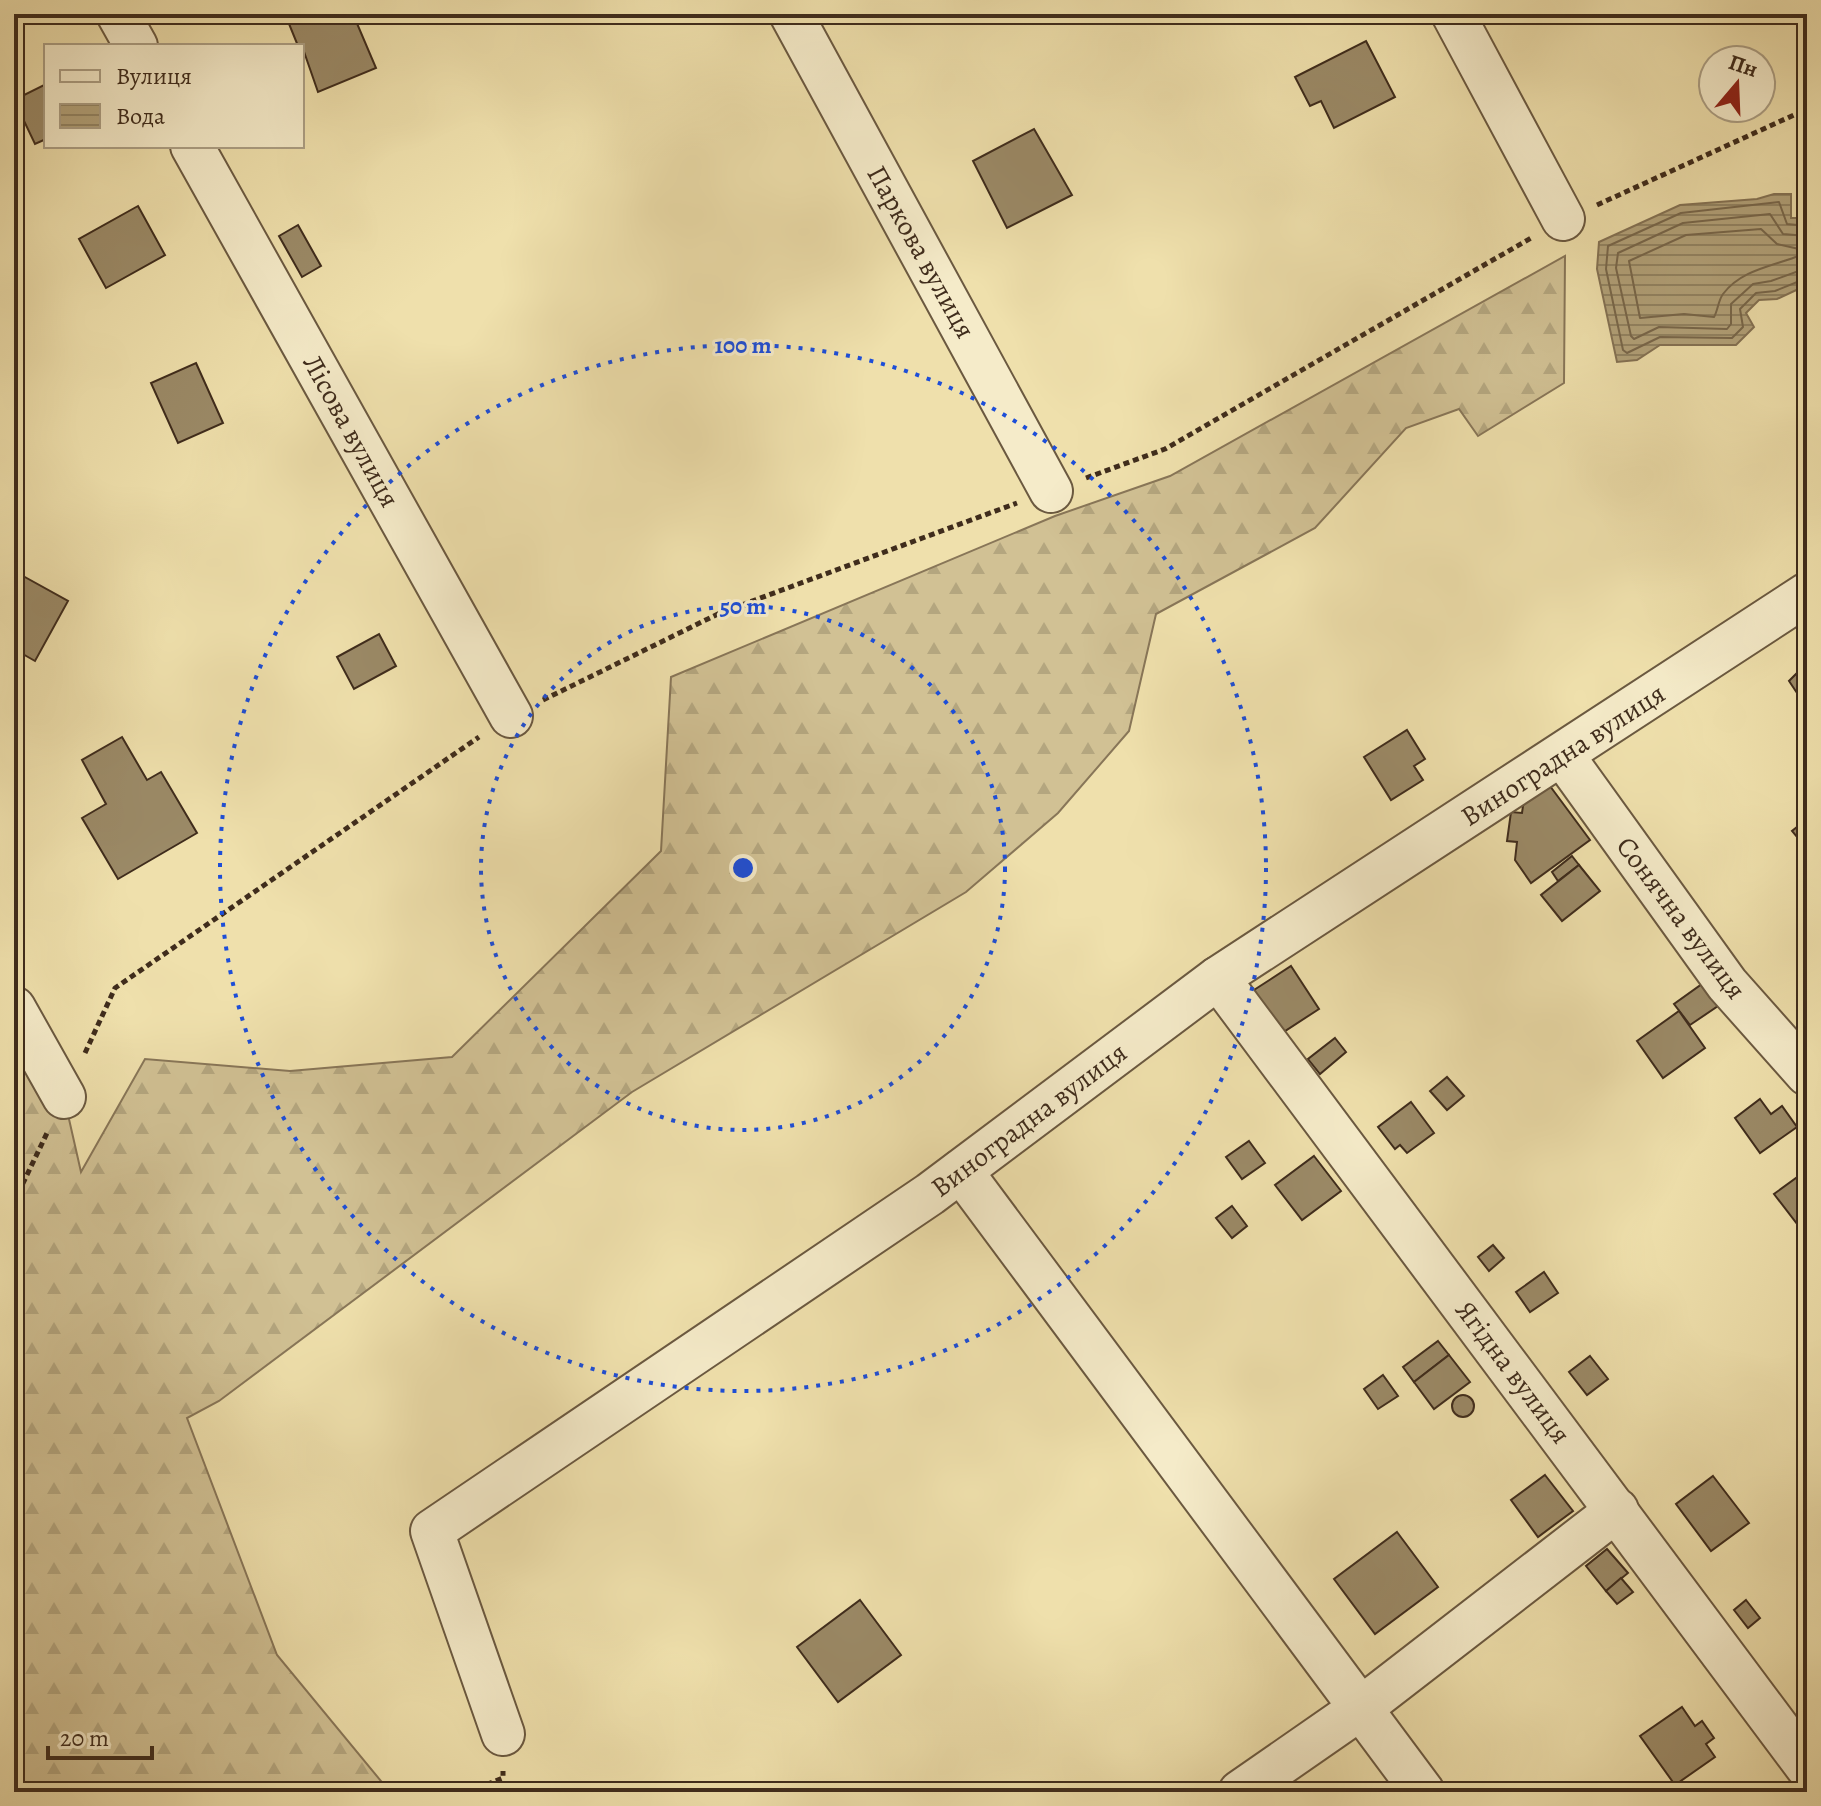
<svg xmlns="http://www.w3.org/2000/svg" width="1821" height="1806" font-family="Alegreya,serif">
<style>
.forest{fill:url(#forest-firs);stroke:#887658;stroke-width:2}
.water{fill:url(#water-rules);stroke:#857355;stroke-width:2}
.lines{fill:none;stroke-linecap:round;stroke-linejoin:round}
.shore{stroke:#79684c;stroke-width:2}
.building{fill:#9b8a67;stroke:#3f2c1c;stroke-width:2}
.minor-casing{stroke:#6b5940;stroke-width:46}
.path{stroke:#3f2c1c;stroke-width:5;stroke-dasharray:6 4;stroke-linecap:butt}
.minor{stroke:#f5ebc9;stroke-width:42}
.ring{fill:none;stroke:#1d4ed8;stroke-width:4;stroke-dasharray:4 8}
.labels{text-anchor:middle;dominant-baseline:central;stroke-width:6;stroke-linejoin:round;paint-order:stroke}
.street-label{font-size:28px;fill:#3f2c1c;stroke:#f5ebc9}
.centre{fill:#1d4ed8;stroke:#f5ebc9;stroke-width:4}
.ring-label{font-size:24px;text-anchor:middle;font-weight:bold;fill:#1d4ed8;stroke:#f5ebc9;stroke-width:6;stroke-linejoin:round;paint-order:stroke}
</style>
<defs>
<pattern id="forest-firs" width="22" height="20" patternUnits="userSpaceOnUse" patternTransform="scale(2)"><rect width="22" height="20" fill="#d1c194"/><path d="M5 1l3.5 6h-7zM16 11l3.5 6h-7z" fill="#b4a67f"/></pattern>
<pattern id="water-rules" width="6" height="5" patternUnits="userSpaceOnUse" patternTransform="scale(2)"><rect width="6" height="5" fill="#b3a37b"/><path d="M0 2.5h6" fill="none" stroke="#938564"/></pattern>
</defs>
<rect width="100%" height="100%" fill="#efe0ac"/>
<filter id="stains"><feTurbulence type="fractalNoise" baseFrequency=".0025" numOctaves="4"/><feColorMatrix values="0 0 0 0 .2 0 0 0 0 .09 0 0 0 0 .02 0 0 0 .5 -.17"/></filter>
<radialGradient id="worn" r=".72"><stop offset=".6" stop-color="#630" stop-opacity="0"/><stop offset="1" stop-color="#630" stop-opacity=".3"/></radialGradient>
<polygon class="forest" points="1565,256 1564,383 1478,436 1459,409 1406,428 1315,528 1156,614 1129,731 1058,813 966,892 632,1092 219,1401 187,1418 277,1655 390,1792 14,1792 14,1043 64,1097 81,1172 145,1059 290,1071 452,1057 661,851 671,677 1055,516 1170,476"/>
<polygon class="water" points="1774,194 1791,194 1791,218 1807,218 1807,285 1777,299 1759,300 1746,313 1754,327 1736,345 1660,345 1637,360 1617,362 1597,269 1599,242 1680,205 1757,199"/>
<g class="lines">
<g class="shore">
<polyline points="1807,226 1787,224 1779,202 1681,213 1608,246 1606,269 1623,350 1627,353 1660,337 1732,338 1743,327 1740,309 1756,293 1775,291 1807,278"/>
<path d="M1761,229L1777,244L1799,249L1801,255C1774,266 1742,269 1723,294C1718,301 1718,310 1714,317L1684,314L1640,318L1629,261L1686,235Z"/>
<polyline points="1807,236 1783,234 1770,214 1683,223 1618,253 1616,268 1631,336 1634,339 1659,327 1727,329 1731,324 1731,304 1753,284 1771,281 1807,268"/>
</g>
</g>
<g class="building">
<polygon points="285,14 353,14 376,68 318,92 302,46 298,46"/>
<polygon points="1366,41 1395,97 1334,128 1321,101 1310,106 1295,77"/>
<polygon points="46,84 46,139 35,144 14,100"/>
<polygon points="1034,129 1072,195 1007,228 973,161"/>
<polygon points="138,206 165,255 106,288 79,239"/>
<polygon points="298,225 321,266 302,277 279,236"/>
<polygon points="196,363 223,423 178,443 151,383"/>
<polygon points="14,571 68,601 35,661 14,649"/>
<polygon points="379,634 396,666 354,689 337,657"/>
<polygon points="1807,663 1807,708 1789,681"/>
<polygon points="1407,730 1425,759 1414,766 1423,780 1391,800 1364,757"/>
<polygon points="122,737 147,780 161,772 197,833 118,879 82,818 106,804 82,760"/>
<polygon points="1547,782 1590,840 1531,883 1515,860 1517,842 1507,841 1511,812 1522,813 1524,799"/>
<polygon points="1807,819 1807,849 1792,831"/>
<polygon points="1572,856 1579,865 1558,881 1552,872"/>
<polygon points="1579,865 1600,891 1562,921 1541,895"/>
<polygon points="1291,966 1319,1009 1282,1033 1254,990"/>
<polygon points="1702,984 1718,1006 1690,1025 1674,1004"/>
<polygon points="1679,1011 1705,1048 1663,1078 1637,1041"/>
<polygon points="1335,1038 1346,1052 1320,1074 1308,1059"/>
<polygon points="1447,1077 1464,1096 1447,1110 1430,1091"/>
<polygon points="1760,1099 1771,1114 1782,1106 1797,1127 1760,1153 1735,1118"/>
<polygon points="1411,1102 1434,1133 1407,1153 1400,1145 1395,1149 1378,1127"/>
<polygon points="1249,1141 1265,1163 1242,1179 1226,1157"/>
<polygon points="1314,1156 1341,1191 1302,1220 1275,1185"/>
<polygon points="1807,1170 1807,1224 1801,1229 1774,1194"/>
<polygon points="1232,1206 1247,1226 1232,1238 1216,1218"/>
<polygon points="1493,1245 1504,1258 1489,1271 1478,1257"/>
<polygon points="1544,1272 1558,1293 1530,1312 1516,1292"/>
<polygon points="1438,1341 1449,1355 1414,1382 1403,1367"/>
<polygon points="1449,1355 1470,1382 1434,1409 1414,1382"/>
<polygon points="1590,1356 1608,1379 1587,1395 1569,1372"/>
<polygon points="1383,1375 1398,1396 1378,1409 1364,1389"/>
<circle cx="1463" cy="1406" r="11"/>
<polygon points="1545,1475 1573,1511 1538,1537 1511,1500"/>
<polygon points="1713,1476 1749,1523 1711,1551 1676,1504"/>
<polygon points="1397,1532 1438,1587 1375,1634 1334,1579"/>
<polygon points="1607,1549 1628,1573 1606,1591 1586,1566"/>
<polygon points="1621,1578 1633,1592 1617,1604 1606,1591"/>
<polygon points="860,1600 901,1655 838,1702 797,1647"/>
<polygon points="1746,1600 1760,1618 1748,1628 1734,1610"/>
<polygon points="1682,1707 1695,1726 1702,1721 1714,1738 1706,1744 1715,1757 1675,1785 1640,1736"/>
</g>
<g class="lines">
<defs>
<g id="minor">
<polyline points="118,14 136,46"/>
<polyline points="791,14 1051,491"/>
<polyline points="1453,14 1563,219"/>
<polyline points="192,146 511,716"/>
<polyline points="1563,756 1727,984 1807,1074"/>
<polyline points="1218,978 1807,1767"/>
<polyline points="14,1008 64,1097"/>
<polyline points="961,1171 1423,1792"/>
<polyline points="503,1734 432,1531 930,1194 1218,978 1807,594"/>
<polyline points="1240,1792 1361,1708 1617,1510"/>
</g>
</defs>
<use href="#minor" class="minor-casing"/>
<g class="path">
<polyline points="1597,205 1807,109"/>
<polyline points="1086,478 1165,449 1531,238"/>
<polyline points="543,700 720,613 1017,503"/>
<polyline points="85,1053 115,988 479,737"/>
<polyline points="14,1202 48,1131"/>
<polyline points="468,1792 503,1778 503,1771"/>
</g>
<use href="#minor" class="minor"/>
</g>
<g class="ring">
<circle cx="743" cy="868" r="262"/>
<circle cx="743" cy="868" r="523"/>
</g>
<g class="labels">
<g class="street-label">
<text transform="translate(921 252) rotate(61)">Паркова вулиця</text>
<text transform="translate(351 431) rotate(61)">Лісова вулиця</text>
<text transform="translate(1563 755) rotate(-33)">Виноградна вулиця</text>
<text transform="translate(1681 918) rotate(53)">Сонячна вулиця</text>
<text transform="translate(1029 1120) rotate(-37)">Виноградна вулиця</text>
<text transform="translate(1513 1372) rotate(53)">Ягідна вулиця</text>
</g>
</g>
<circle cx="743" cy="868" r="12" class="centre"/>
<g class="ring-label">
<text x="743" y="353">100 m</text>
<text x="743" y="614">50 m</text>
</g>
<rect width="1821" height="1806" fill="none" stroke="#efe0ac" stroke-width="48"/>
<rect x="16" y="16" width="1789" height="1774" fill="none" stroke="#3f2c1c" stroke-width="4"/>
<rect x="24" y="24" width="1773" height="1758" fill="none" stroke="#3f2c1c" stroke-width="2"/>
<rect x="44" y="44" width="260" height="104" fill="#f5ebc9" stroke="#ac9f84" stroke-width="2"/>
<rect x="60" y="70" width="40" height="12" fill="#f5ebc9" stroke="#ac9f84" stroke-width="2"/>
<text x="116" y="84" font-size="24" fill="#3f2c1c">Вулиця</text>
<rect x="60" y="104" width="40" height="24" fill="url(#water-rules)" stroke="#ac9f84" stroke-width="2"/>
<text x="116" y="124" font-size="24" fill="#3f2c1c">Вода</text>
<g transform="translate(1737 84) rotate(19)"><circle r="38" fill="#f5ebc9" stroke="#ac9f84" stroke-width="2"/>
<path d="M0-6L14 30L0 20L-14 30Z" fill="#8f2418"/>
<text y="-12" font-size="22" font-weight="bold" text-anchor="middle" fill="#3f2c1c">Пн</text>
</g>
<path d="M48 1746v12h104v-12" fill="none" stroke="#3f2c1c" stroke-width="4"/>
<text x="60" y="1746" font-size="24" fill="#3f2c1c" stroke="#f5ebc9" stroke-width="6" paint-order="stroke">20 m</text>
<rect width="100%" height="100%" filter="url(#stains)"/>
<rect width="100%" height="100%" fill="url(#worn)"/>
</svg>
